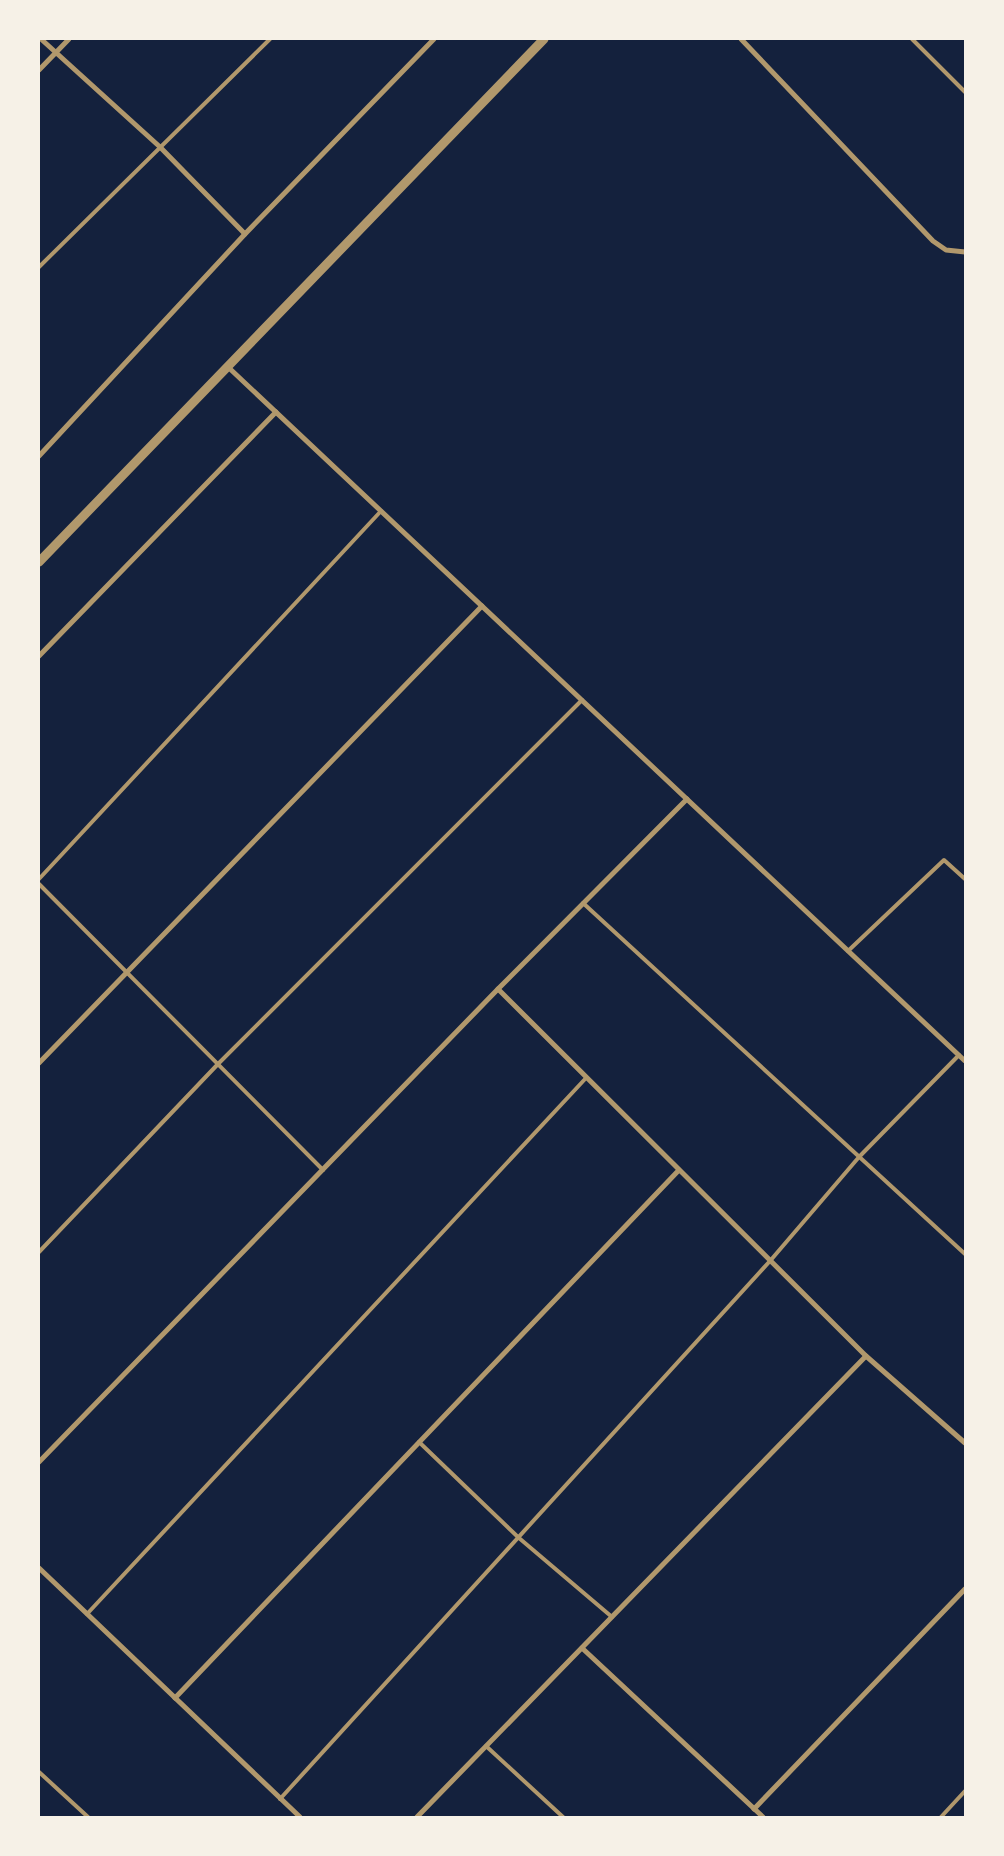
<svg xmlns="http://www.w3.org/2000/svg" width="1004" height="1856" font-family="Ubuntu,sans-serif">
<style>
.lines{fill:none;stroke-linecap:round;stroke-linejoin:round}
.service{stroke:#b1986c;stroke-width:4}
.minor{stroke:#b1986c;stroke-width:5}
.tertiary{stroke:#b1986c;stroke-width:9}
</style>
<rect width="100%" height="100%" fill="#14213d"/>
<g class="lines">
<g class="service">
<polyline points="912,39 965,92"/>
<polyline points="39,267 270,39"/>
<polyline points="39,879 381,511"/>
<polyline points="39,884 323,1170"/>
<polyline points="583,903 965,1254"/>
<polyline points="848,951 944,860 965,879"/>
<polyline points="39,1252 218,1064 582,700"/>
<polyline points="419,1442 519,1538 612,1617"/>
<polyline points="87,1614 586,1078"/>
<polyline points="486,1746 563,1817"/>
<polyline points="39,1772 88,1817"/>
<polyline points="280,1799 770,1261 859,1157 959,1055"/>
<polyline points="941,1817 965,1791"/>
</g>
<g class="minor">
<polyline points="41,39 160,147 245,234"/>
<polyline points="741,39 933,241 946,250 965,252"/>
<polyline points="39,70 69,39"/>
<polyline points="228,367 965,1061"/>
<polyline points="39,456 245,234 434,39"/>
<polyline points="39,656 276,412"/>
<polyline points="498,989 866,1356 965,1443"/>
<polyline points="39,1063 482,606"/>
<polyline points="39,1462 498,989 687,799"/>
<polyline points="39,1568 300,1817"/>
<polyline points="582,1648 763,1817"/>
<polyline points="175,1698 679,1170"/>
<polyline points="754,1809 965,1589"/>
<polyline points="417,1817 866,1356"/>
</g>
<polyline class="tertiary" points="39,562 544,39"/>
</g>
<rect width="1004" height="1856" fill="none" stroke="#f6f1e7" stroke-width="80"/>
</svg>
